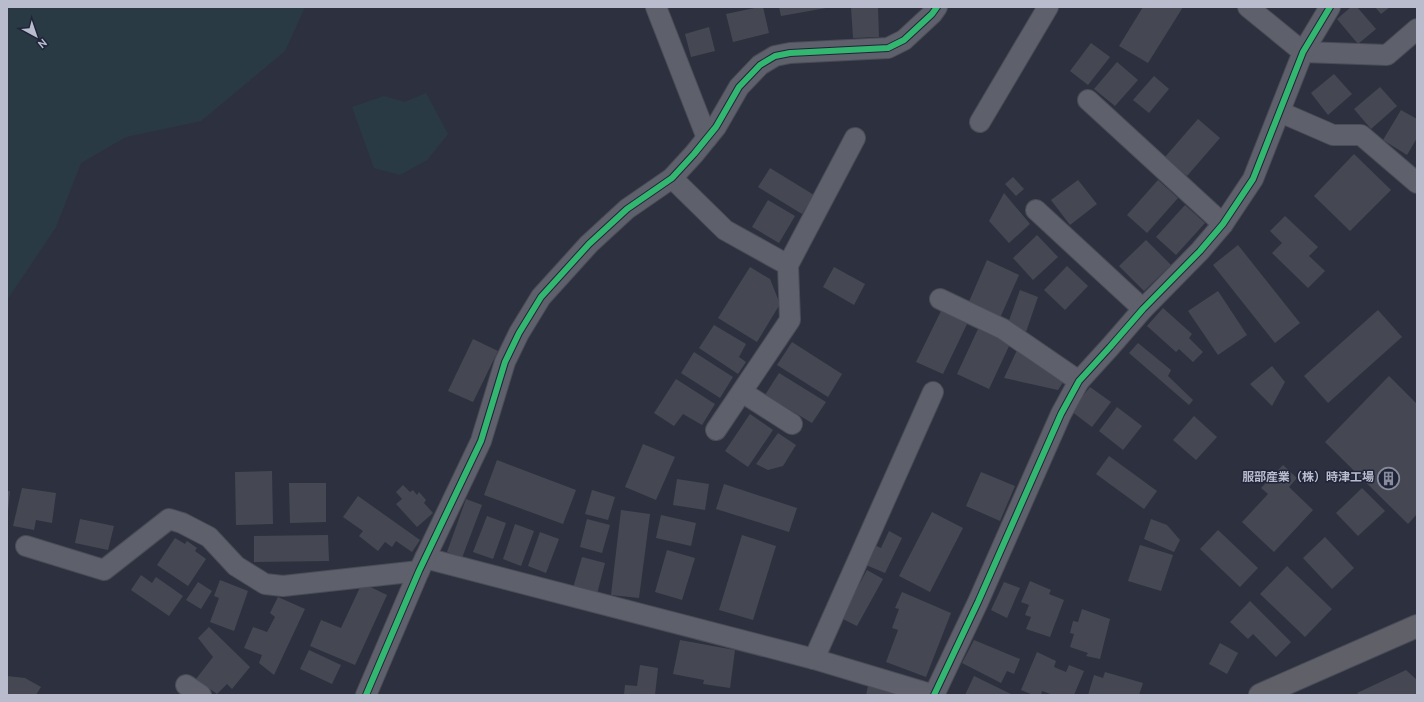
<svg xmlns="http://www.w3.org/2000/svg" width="1424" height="702" font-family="Overpass,'Noto Sans JP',sans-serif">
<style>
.green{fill:#2a3a44}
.building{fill:#454853}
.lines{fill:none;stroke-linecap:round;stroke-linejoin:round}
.minor-casing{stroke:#4a4c57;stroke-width:22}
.trunk-casing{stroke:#4a4d59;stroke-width:24}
.minor{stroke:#5e606b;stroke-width:20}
.trunk{stroke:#606068;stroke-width:22}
.cycleway-casing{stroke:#202439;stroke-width:8}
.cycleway{stroke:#33b770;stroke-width:6}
.labels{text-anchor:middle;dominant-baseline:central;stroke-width:3;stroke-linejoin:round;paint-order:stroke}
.poi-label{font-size:12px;font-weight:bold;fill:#b9bccd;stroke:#202439;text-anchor:end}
</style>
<rect width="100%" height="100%" fill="#2d303e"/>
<g class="green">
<polygon points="7,7 305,7 285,51 201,121 126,137 81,163 56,227 7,300"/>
<polygon points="426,93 448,134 427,160 400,175 374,168 352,107 384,96 405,102"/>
</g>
<g class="building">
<polygon points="759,7 763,7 769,33 733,42 726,14"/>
<polygon points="779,7 826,7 826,8 781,16"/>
<polygon points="851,7 878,7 879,37 853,38"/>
<polygon points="1143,7 1183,7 1148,63 1119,46"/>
<polygon points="1351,7 1357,7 1376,29 1358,44 1337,19"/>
<polygon points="1375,7 1390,7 1381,14"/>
<polygon points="709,27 715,51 691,57 685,34"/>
<polygon points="1091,43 1110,57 1088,85 1070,71"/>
<polygon points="1117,62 1138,80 1115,106 1094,89"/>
<polygon points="1334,74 1352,94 1328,115 1311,93"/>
<polygon points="1154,76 1169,89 1149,113 1133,100"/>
<polygon points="1380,87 1397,106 1371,129 1354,109"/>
<polygon points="1401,110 1417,119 1417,138 1407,155 1383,140"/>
<polygon points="1198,119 1220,138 1187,176 1165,157"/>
<polygon points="1354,154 1391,190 1350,231 1314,196"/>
<polygon points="770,168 814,195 802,214 758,187"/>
<polygon points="1013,177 1024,189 1016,196 1005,184"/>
<polygon points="1078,180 1097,204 1070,225 1051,200"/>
<polygon points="1158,180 1178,198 1147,233 1127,215"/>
<polygon points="1004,193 1030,224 1009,243 989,221"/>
<polygon points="768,200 795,216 779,243 752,227"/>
<polygon points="1185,205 1205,223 1176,255 1156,237"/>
<polygon points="1285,216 1318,247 1309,256 1325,271 1308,288 1272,253 1282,243 1270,231"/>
<polygon points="1037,235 1058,257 1033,280 1013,258"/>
<polygon points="1146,240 1171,265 1144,291 1119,266"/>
<polygon points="1238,245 1300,323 1275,343 1213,265"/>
<polygon points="987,260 1019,275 1000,318 968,304"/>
<polygon points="1067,266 1088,286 1065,310 1044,290"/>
<polygon points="750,267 770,279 780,304 757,342 718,318"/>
<polygon points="834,267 865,284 854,305 823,287"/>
<polygon points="1020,290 1038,297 1026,332 1007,326"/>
<polygon points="1218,291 1247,335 1218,355 1188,311"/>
<polygon points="1163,308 1192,334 1189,338 1203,352 1193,362 1179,349 1176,352 1147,326"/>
<polygon points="942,309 968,322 943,374 916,362"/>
<polygon points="1378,310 1402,337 1328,403 1304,376"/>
<polygon points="714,325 746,344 739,357 746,362 738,374 699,348"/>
<polygon points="978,329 1010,344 989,389 957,374"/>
<polygon points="473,339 498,351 473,402 448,391"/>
<polygon points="792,342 842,374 828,397 777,365"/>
<polygon points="1138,343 1171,370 1168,376 1193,400 1189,405 1129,353"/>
<polygon points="1018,348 1066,378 1058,390 1004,378"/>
<polygon points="694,352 733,377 720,398 681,373"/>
<polygon points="1272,366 1285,382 1272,406 1250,384"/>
<polygon points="779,373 826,402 812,423 765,395"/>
<polygon points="1389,376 1417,404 1417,514 1408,524 1325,442"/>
<polygon points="676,379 715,404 702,425 683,414 674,426 654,413"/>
<polygon points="1090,387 1111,402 1092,427 1071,411"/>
<polygon points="1117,407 1142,426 1123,450 1099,431"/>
<polygon points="750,414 773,430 748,467 725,451"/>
<polygon points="1194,416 1217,437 1196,460 1173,440"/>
<polygon points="778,433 796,445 783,466 768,470 756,464"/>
<polygon points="643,444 675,457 656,500 625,487"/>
<polygon points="1109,456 1157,491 1144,509 1096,474"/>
<polygon points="497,460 576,490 563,524 484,495"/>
<polygon points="1283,465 1297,478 1289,487 1313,510 1274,552 1242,522 1268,494 1261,488"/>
<polygon points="272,471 273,524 236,525 235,472"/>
<polygon points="981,472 1015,486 1000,521 966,506"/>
<polygon points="677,479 709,484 705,510 673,505"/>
<polygon points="289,483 326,483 326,522 290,523"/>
<polygon points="724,484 797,508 789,532 716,509"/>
<polygon points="403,485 410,492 413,490 417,495 419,492 426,500 424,503 433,513 417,527 396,504 402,499 396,492"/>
<polygon points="22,488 56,493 52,523 36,520 34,530 13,526"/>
<polygon points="1362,488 1385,511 1358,536 1336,513"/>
<polygon points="592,490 615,497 608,520 585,514"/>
<polygon points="7,491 10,491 8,511 7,511"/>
<polygon points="358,496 420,540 412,552 396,541 392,547 385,542 378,551 359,536 363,531 343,517"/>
<polygon points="466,499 482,505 462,558 447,552"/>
<polygon points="621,510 650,514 639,598 611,595"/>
<polygon points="932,512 963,528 930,592 899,576"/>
<polygon points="661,515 696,523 691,546 656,538"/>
<polygon points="487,516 506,523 493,559 473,552"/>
<polygon points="80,519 114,526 108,550 75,543"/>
<polygon points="587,519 610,525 602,553 580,547"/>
<polygon points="1151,519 1167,525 1180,540 1174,552 1144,539"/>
<polygon points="515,524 534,531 521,566 503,559"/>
<polygon points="1218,530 1258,568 1240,587 1200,549"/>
<polygon points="889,531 902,538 885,573 866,565 874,545 881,548"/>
<polygon points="540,532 559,539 546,573 528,566"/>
<polygon points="328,535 329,561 254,562 254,536"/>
<polygon points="742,535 776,546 753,620 719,610"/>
<polygon points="1325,537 1354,568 1332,589 1303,558"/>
<polygon points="175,538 185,544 187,541 197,548 195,551 206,559 188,586 157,565"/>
<polygon points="1140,545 1173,555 1161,591 1128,581"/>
<polygon points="667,550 695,558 682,600 655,592"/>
<polygon points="582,557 605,563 597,594 573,588"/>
<polygon points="1287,566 1332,609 1305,637 1260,594"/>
<polygon points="867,570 883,579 857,626 841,618"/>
<polygon points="141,575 152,583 156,577 183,596 169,616 131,590"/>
<polygon points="220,580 248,591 234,631 210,622 219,598 214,596"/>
<polygon points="1030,581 1051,590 1049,594 1064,600 1050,637 1026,629 1031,617 1025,615 1029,605 1021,602"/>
<polygon points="198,582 212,591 201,609 186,600"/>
<polygon points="1004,582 1020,588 1007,618 991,610"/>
<polygon points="362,583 387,595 355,665 310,646 321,620 341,628"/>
<polygon points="902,592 951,613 926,677 886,662 898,630 892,628 899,609 895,608"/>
<polygon points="278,597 305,609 274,675 259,663 262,655 244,648 253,627 267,632 275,617 270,613"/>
<polygon points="1250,601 1291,642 1276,657 1253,634 1248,639 1230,622"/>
<polygon points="1082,609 1110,619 1100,659 1086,656 1088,653 1070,647 1074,634 1070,633 1073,621 1078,622"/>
<polygon points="209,627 250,667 232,689 227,684 217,694 196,679 213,657 198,638"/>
<polygon points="680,640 735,650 730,688 703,684 704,680 673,674"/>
<polygon points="974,640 1020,659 1014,674 1007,671 1001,683 962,663"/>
<polygon points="1220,643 1238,653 1227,674 1209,664"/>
<polygon points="309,650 341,665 332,684 300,669"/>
<polygon points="1037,652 1056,661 1054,667 1066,672 1069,665 1084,671 1074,695 1053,695 1042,691 1041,695 1033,695 1021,690"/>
<polygon points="640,665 658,668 655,695 624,695 625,685 637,686"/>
<polygon points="1406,670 1417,680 1417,695 1359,695 1357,693"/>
<polygon points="1105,672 1143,683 1139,695 1088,695 1094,675 1103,678"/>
<polygon points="7,676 25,678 41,687 36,695 7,695"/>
<polygon points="974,676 1013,695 965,695"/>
<polygon points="868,686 905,694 904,695 866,695"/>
</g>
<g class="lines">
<defs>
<g id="minor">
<polyline points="656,7 707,138"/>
<polyline points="1248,7 1303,52 1387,55 1417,29"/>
<polyline points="1088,100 1223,224"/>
<polyline points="1280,112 1333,135 1361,135 1417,183"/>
<polyline points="980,122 1048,7"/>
<polyline points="672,178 725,230 788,265 790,320 716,430"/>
<polyline points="1036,210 1143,309"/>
<polyline points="788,265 855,138"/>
<polyline points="940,299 1003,329 1079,381"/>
<polyline points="742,392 792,424"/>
<polyline points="26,546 104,570 169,519 182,523 209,537 236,566 265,584 283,586 419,571"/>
<polyline points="425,558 814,659 934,695"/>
<polyline points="814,659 933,392"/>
<polyline points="186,685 201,695"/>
<polyline points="366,695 419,571 481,441 505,362 519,333 541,297 589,244 627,209 672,178 694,154 707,138 716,127 739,87 760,65 775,56 790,53 888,48 904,40 932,14 937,7"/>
<polyline points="934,695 978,602 1061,414 1079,381 1110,347 1143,309 1200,251 1223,224 1253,179 1303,52 1330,7"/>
</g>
<polyline id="trunk" points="1260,695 1417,626"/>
</defs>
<use href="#minor" class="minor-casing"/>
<use href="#trunk" class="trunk-casing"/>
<use href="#minor" class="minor"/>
<use href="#trunk" class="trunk"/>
<defs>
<g id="cycleway">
<polyline points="366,695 419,571 481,441 505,362 519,333 541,297 589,244 627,209 672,178 694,154 707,138 716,127 739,87 760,65 775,56 790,53 888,48 904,40 932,14 937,7"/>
<polyline points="934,695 978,602 1061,414 1079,381 1110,347 1143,309 1200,251 1223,224 1253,179 1303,52 1330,7"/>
</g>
</defs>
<use href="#cycleway" class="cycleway-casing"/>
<use href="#cycleway" class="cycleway"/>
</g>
<defs>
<symbol id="building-ring" viewBox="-11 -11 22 22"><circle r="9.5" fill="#202439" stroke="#888b9b" stroke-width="1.5"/><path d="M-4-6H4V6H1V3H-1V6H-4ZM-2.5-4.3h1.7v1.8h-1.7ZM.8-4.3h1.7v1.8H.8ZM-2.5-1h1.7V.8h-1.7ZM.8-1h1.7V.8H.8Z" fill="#888b9b"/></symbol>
</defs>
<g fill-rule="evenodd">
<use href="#building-ring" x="1376" y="466" width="25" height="25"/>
</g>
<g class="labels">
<g class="poi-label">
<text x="1374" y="478">服部産業（株）時津工場</text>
</g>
</g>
<rect width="1424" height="702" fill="none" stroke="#b9bccd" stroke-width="16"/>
<g transform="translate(36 36) rotate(140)" stroke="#202439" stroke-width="3" paint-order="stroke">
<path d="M0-3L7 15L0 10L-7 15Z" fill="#b9bccd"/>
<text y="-6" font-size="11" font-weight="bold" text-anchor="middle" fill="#b9bccd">N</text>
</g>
</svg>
